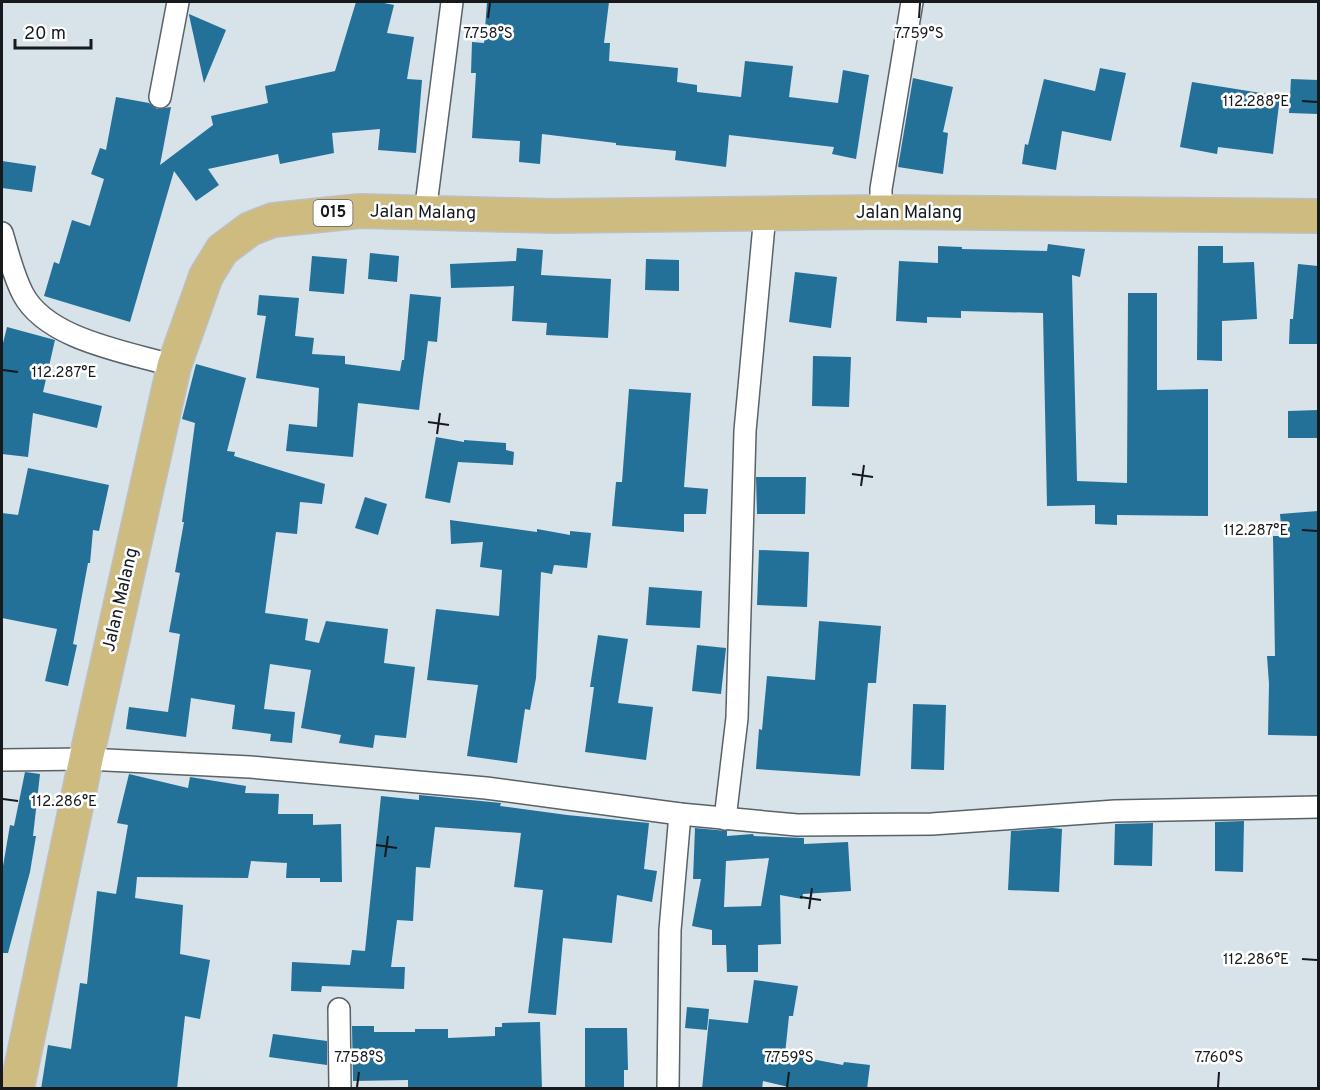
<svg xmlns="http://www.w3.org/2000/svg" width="1320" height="1090" font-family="Overpass,sans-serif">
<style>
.building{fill:#237098;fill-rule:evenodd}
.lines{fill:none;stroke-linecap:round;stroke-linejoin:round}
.minor-casing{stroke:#596267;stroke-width:24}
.primary-casing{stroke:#bebfc0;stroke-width:36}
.minor{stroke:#fff;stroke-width:21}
.primary{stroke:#cdbb80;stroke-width:33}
.ticks{fill:none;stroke:#171a1d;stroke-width:2}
.labels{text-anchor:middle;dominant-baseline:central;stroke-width:5;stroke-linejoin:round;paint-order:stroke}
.shield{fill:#fff;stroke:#5d5f61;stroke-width:1.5}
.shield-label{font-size:16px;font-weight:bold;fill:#171a1d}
.street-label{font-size:18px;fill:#171a1d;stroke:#fff}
.ticks-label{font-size:15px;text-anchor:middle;fill:#171a1d;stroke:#fff;stroke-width:5;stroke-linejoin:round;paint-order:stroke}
</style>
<rect width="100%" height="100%" fill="#d8e2e9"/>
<g class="building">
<polygon points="356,2 379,2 394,5 387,33 414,37 407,79 422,80 416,153 378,150 380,129 332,133 334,153 280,164 278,154 208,169 219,185 196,201 174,171 130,322 44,296 54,262 59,264 72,220 90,226 104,179 91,174 100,148 106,150 116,97 149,103 157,109 171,107 160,165 213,125 211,116 268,103 265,86 335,71"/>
<polygon points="487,2 609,2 604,43 610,43 609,61 678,68 677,82 697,85 697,92 741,97 745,61 793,66 789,97 838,103 843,70 869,75 856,159 832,154 834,147 729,135 726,167 675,160 676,151 616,145 616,143 542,134 540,164 519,162 520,141 472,138 476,73 471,73 472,42 484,43"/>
<polygon points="189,14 226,30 204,83 189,15"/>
<polygon points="1100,68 1126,73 1111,141 1062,131 1056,170 1022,164 1025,144 1028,145 1044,79 1095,91"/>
<polygon points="913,78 953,87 943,132 948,133 943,174 898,167"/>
<polygon points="1291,79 1318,80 1318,114 1289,113"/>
<polygon points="1192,82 1280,96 1273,154 1218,147 1217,154 1180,147"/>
<polygon points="2,161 36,166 32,192 2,188"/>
<polygon points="1048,244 1085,249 1080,277 1072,275 1077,481 1127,483 1128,293 1157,293 1157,390 1208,389 1208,516 1117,515 1117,525 1095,524 1095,505 1047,506 1043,313 961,311 961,318 927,317 927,323 896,321 899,261 938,263 938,246 962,247 962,249 1047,251"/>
<polygon points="1198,246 1223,246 1223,263 1254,262 1257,319 1222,321 1222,361 1197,360"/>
<polygon points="517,248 543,250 541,275 611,279 608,338 546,335 547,323 512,321 514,286 451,288 450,264 516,261"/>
<polygon points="370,253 399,256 397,282 368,279"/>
<polygon points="312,256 347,259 344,294 309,291"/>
<polygon points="646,259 679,260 679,291 645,290"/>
<polygon points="1298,264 1318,266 1318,344 1289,344 1290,319 1293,319"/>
<polygon points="795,272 837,277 831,328 789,322"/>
<polygon points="410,294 441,297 437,342 428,341 419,410 358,403 353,457 286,451 289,424 317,427 319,388 256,378 266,316 257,315 259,295 299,298 295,336 314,338 312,354 345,356 345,364 400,371 402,360 404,360"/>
<polygon points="7,327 55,340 43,392 102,406 97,428 33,413 28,457 2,454 2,347"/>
<polygon points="813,356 851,357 849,407 812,406"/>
<polygon points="196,364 246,378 227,451 235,452 234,456 325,484 322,504 300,502 297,534 276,532 265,613 308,619 305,640 319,643 326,621 388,629 384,663 415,667 406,738 375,735 373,748 339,743 341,735 301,728 311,670 270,664 264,709 295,712 292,743 270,741 271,734 232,729 235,705 191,698 186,737 126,729 129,707 168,712 180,634 169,632 180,573 175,572 184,522 182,522 195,423 182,419"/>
<polygon points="629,389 691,393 684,487 708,489 706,514 684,514 684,532 612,526 616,482 622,482"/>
<polygon points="1318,410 1318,438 1288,438 1288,411"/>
<polygon points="436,437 464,442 464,440 506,443 506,450 514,452 513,465 458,462 450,503 425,498"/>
<polygon points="28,468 109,485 99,531 93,530 90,563 88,563 73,644 77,645 68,686 45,681 57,629 2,618 2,513 18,515"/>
<polygon points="756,477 806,477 805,514 757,514"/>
<polygon points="365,497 387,504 378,535 355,528"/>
<polygon points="1318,511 1318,736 1268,735 1269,684 1267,656 1275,656 1273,536 1282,536 1280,514"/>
<polygon points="450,520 537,532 537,529 570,535 570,531 591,533 587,568 554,565 552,574 541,572 536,678 530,710 525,709 517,763 467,756 478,685 427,680 436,609 499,616 502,570 480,567 483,542 451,544"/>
<polygon points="759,550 809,552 807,607 757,605"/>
<polygon points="649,587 702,591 700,628 646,625"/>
<polygon points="819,621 881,626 876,683 868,683 860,776 756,769 759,729 762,730 767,676 815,680"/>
<polygon points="598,635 628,639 618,703 653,707 646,760 585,752 594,687 590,687"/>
<polygon points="697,645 726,648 721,694 692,691"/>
<polygon points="913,704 946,705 944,770 911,769"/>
<polygon points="25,772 40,774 33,836 36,836 30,872 8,953 2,953 2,872 10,825 14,826"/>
<polygon points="129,774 188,788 190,777 246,786 245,793 279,794 278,814 313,814 313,825 341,824 342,882 320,882 320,878 286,878 287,863 251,861 248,878 137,877 135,898 183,905 180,954 210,960 200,1019 185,1016 177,1089 41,1089 48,1045 71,1049 80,983 87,984 97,891 116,894 128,825 117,823"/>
<polygon points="419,795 501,803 500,806 567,815 649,823 644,869 657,871 652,902 617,895 612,943 563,938 556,1015 528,1013 543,890 514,887 521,833 435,827 430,868 416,867 413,921 397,920 391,967 405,967 404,989 322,986 321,992 291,991 292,962 350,965 352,950 365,951 381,796 419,800"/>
<polygon points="1244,821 1243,872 1215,871 1215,822"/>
<polygon points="1153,823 1152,866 1114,865 1115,824"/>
<path d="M695,828L727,831V836L753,834L754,836L804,838V844L848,842L851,891L803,894L802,899L780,895L781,944L758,945V972H727L726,945H712V930L692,926L701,879H693ZM769,858L761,906L724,907L726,861Z"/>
<polygon points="1052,828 1062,829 1059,892 1008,890 1011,831"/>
<polygon points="754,980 798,986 793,1016 789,1016 785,1054 843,1065 844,1062 870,1065 867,1089 797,1089 763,1081 762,1089 702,1089 709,1019 748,1023"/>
<polygon points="687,1007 709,1009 707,1030 685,1028"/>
<polygon points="540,1022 542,1089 408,1089 408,1080 353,1081 352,1026 374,1026 374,1032 415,1032 415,1029 448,1029 448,1038 495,1036 495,1027 502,1027 502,1023"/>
<polygon points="585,1028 627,1028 628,1070 624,1070 624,1089 585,1089"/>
<polygon points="273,1034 327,1041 327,1065 269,1057"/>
</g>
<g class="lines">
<defs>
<g id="minor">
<polyline points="160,97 178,2"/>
<polyline points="881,212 881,189 912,2"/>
<polyline points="425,213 452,2"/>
<path d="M2,233C8,253 13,275 23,294C47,340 128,352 174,366"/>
<polyline points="2,760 86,759 250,767 486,788 680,814 797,825 932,824 1115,811 1318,807"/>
<polyline points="725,819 737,718 745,431 765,214"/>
<polyline points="339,1009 340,1088"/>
<polyline points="668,1088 670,930 680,814"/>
</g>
<polyline id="primary" points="17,1088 86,759 174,366 206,276 222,250 250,229 273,220 360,211 552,216 881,212 1318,216"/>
</defs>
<use href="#minor" class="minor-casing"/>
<use href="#primary" class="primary-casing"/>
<use href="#minor" class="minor"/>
<use href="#primary" class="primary"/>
</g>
<path class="ticks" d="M488,18L490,3M919,18L920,3M1302,101L1317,102M3,370L18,372M428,422L449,425M437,434L440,413M852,474L873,477M861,486L864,465M1302,530L1317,531M3,799L18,801M376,845L397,848M385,857L388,836M800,897L821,900M809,909L812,888M1302,959L1317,960M357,1087L359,1072M787,1087L789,1072M1218,1087L1219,1072"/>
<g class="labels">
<rect class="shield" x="313.5" y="200" width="39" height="26" rx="4.5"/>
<g class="shield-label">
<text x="333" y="213">015</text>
</g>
<g class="street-label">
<text transform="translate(423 213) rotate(1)">Jalan Malang</text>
<text x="909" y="213">Jalan Malang</text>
<text transform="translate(121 600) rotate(-77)">Jalan Malang</text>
</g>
</g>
<g class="ticks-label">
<text x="488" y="38">7.758°S</text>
<text x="919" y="38">7.759°S</text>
<text x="1256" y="106">112.288°E</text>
<text x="64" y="377">112.287°E</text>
<text x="1256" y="535">112.287°E</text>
<text x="64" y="806">112.286°E</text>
<text x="1256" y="964">112.286°E</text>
<text x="359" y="1062">7.758°S</text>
<text x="789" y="1062">7.759°S</text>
<text x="1219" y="1062">7.760°S</text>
</g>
<rect width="1320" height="1090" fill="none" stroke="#171a1d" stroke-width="6"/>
<path d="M15 39v9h76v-9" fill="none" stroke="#171a1d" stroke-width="3"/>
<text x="24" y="39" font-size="18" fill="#171a1d" stroke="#ffffff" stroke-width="4.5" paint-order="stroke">20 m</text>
</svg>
